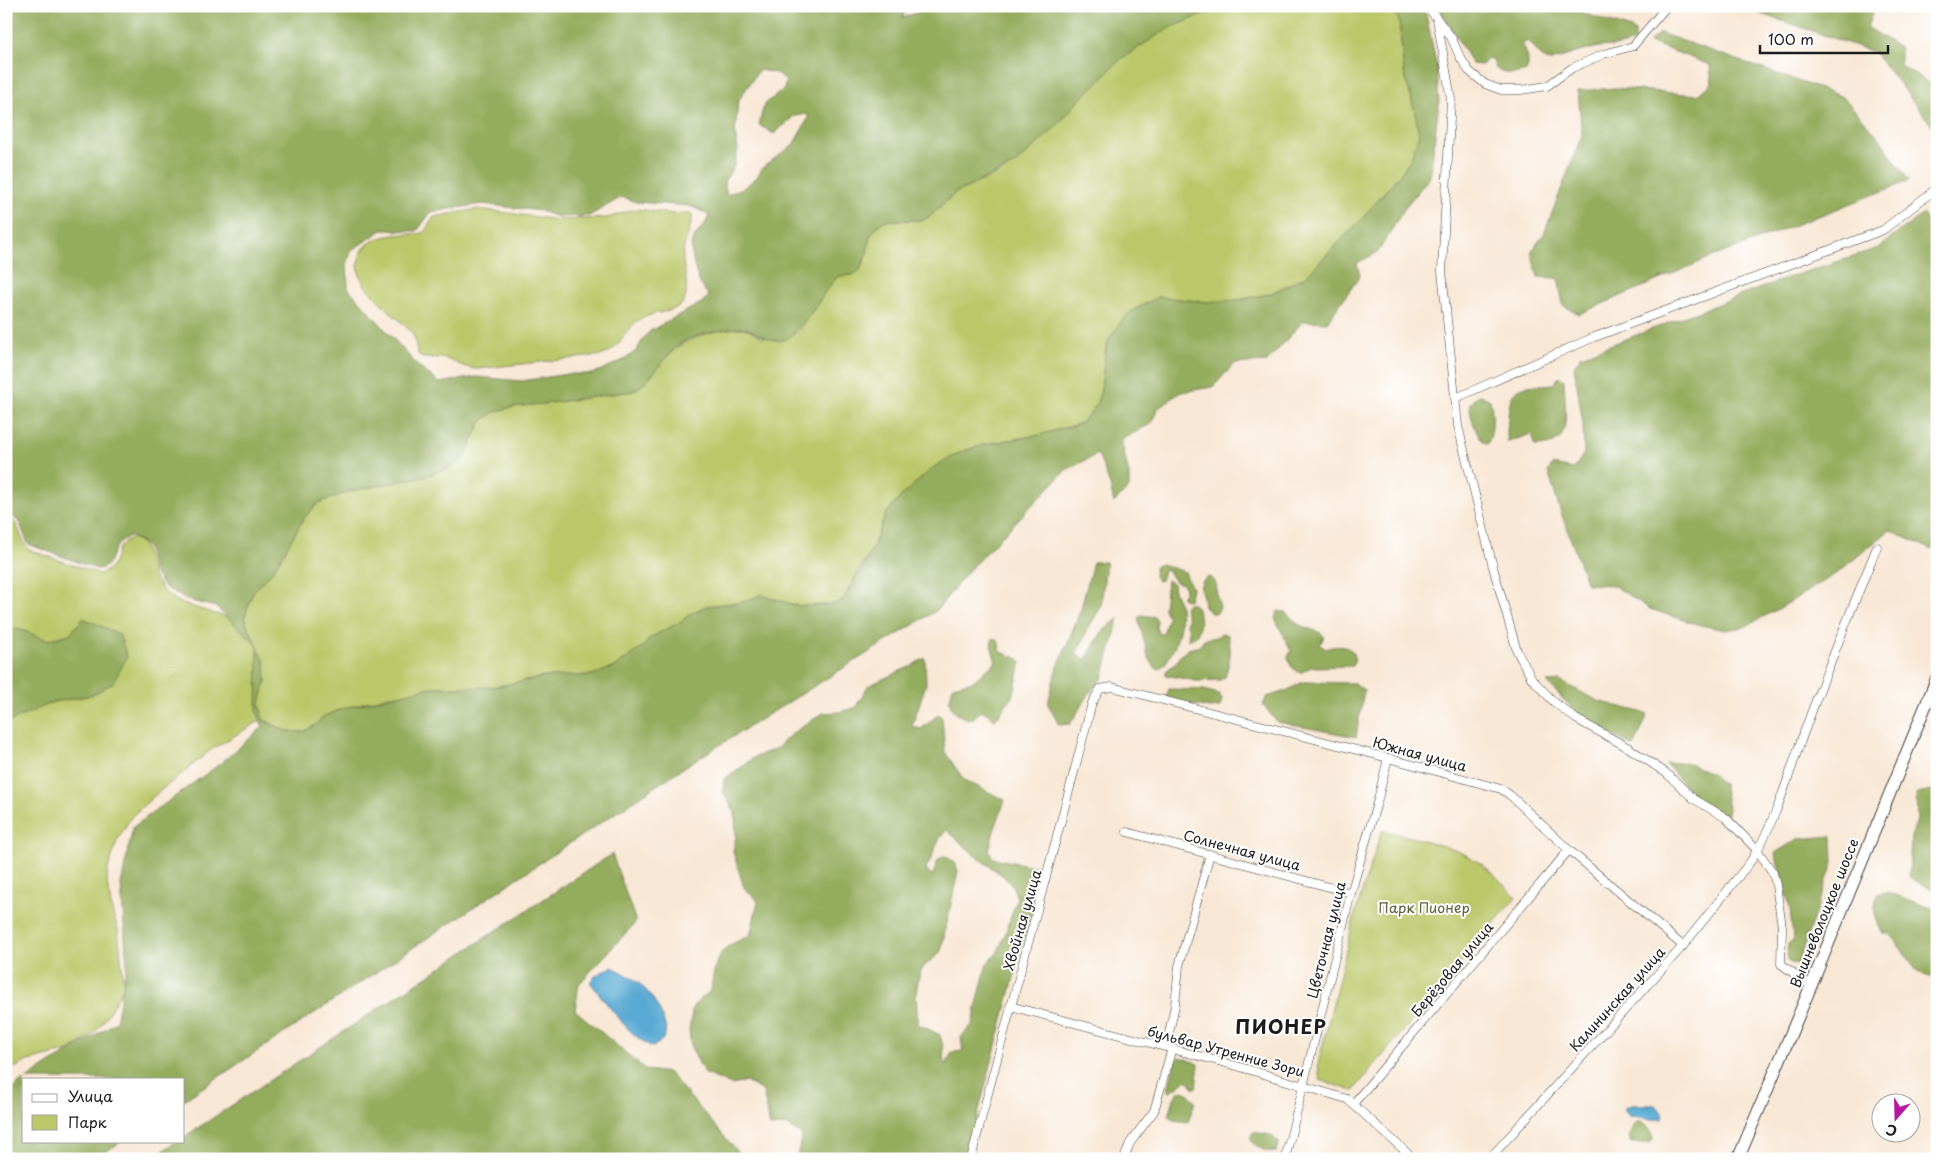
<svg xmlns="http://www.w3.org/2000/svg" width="1943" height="1165" font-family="'Playpen Sans',sans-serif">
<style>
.green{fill:#bbc769;stroke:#6c7242}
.forest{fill:#94ac5d;stroke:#58643c;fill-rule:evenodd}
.water{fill:#58a9d3;stroke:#3a6278}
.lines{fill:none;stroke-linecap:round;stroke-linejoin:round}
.minor-casing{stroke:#3d3a38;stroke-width:9}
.secondary-casing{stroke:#3d3a38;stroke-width:13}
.minor{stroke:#fff;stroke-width:8}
.secondary{stroke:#fff;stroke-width:11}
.labels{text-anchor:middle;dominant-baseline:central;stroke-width:4;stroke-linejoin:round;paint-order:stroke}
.street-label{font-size:14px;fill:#1c1c1c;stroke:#fff}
.park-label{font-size:14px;fill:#5c603b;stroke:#fff}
.district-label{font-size:19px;font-weight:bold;letter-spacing:1px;fill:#1c1c1c;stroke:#fff}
</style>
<rect width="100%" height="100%" fill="#fff"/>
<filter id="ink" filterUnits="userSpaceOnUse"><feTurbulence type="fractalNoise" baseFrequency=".02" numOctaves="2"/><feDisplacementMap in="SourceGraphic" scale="10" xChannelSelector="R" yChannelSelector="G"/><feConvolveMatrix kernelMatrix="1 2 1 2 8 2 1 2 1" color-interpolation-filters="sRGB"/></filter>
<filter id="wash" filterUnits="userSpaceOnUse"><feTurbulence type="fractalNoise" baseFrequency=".0096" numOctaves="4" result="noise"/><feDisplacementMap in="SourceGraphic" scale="20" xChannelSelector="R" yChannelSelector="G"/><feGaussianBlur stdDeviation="1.12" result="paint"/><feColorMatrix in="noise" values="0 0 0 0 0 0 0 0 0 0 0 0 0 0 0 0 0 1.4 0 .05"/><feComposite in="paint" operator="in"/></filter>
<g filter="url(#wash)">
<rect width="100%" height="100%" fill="#f8e7d4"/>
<g class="green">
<path d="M1224,6H1392L1399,20L1404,73L1414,108L1419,134L1411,158L1404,169L1362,219L1306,276L1270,294L1238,300L1208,302L1158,297L1132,311L1108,341L1105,353L1101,390L1097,403L1090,414L1079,424L1039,435L985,444L961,452L886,513L871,552L861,566L843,600L836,603L824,605L799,606L761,595L743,602L706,606L692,613L677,624L657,634L649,639L644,646L615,667L592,675L545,677L493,687L389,696L345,708L322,717L317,724L303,732L286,731L263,719L212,749L154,796L132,816L117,841L108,869L107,884L113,915L118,928L124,987L101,1025L92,1035L69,1051L28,1061L6,1072V723L53,702L92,695L70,634L47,640L21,630L6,628V517C21,521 18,538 29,550L100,574C103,572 109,570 111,567C120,554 114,544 133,538L142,543L149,559L153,576L165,593L183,604L229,618L253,636L247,625L245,616L253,592L274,569L304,518L318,503L351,491L426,476L470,447L480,423L494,412L512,407L543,404L633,391C650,382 659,363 674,350C687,337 724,327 743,328C750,329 758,335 764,338L813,311L826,290L838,276L853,275L864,263L870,236L879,224L886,220H922L929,217L955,193L1006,170L1029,152L1046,135L1055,128L1077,102L1121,59L1167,29Z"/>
<path d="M478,209L559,220L607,218L635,209L674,214L688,212L692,214V219C690,230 685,241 683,252C681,268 695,297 678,307C665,314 650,312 638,321C624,330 620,349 603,355L476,369L466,367L444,358H422C413,351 418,338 410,331C396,316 379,303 366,287C351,266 358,243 384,237C395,234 408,234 419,234L424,232L434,217Z"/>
<path d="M1382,830C1415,839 1457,845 1485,867C1496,875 1506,887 1516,897L1353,1091L1320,1080L1318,1064L1355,914Z"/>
</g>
<g class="forest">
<path d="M6,6H908L902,18L919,12L946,6H1224L1167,29L1121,59L1077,102L1055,128L1015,164L955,193L929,217L922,220H886L879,224L870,236L867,253L860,270L853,275L838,276C820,294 811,320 791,336C776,349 759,331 745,328C735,326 698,335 688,339C665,350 655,379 633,391L543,404L512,407L494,412L480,423L470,447L462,460L449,468L426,476L351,491L318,503L304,518L274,569L253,592L245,616L247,625L265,662L266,680L260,704L263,720L286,731L303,732L317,724L322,717L345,708L431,687H493L545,677L592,675L615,667L644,646L649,639L657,634L677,624L692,613L706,606L743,602L761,595L799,606L824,605L836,603L843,600L871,552L886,514L903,494L934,467L961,452L986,444L1039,435L1079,424L1090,414L1097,403L1101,390L1105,353L1108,341L1122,320L1132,311L1158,297L1208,302L1238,300L1270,294L1306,276L1362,219L1404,169L1411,158L1419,134L1414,108L1404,73L1399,20L1392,6H1417L1426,14L1437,68L1439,103L1430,177L1406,206L1378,252L1357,263L1360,276L1327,322L1303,321L1267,362L1234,364L1213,387L1181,392L1157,409L1152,423L1121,440L1129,475V488L1114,503L1110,485L1098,454L1066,470L969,570L937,610L689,764L184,1100V1079H26L116,1022L127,965L121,884L133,827L221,763L263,727L257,712L258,646L216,607L187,600L163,586L154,572L148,549L142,542L130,536C124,539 120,541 117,546C110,556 111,568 97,569L28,544L19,521L6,513ZM759,70L776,73L786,81L784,89L764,105L759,125L774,134L794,116L808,114V119L793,145L763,167L757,177L745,187L727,195L724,182L734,166L738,149L735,134L738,101ZM622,197L636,202L690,206L709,215C706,226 697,231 692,241C689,249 696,275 700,283C702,287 706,292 709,296L701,303L650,331L643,339L637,350L624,360L592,374H567L522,381L477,377L439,383L417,365L348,288L347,263L352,250L382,230L417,231L431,212L482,204L541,211L558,217L589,216Z"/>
<path d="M1438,6H1562L1631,29L1635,32V41L1626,45L1599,47L1582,51L1551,61L1545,60L1527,41L1523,44C1523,53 1532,61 1526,71C1518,74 1500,76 1495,67C1494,64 1494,62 1493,59H1488L1482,65L1472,64Z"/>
<polygon points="1875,6 1867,27 1900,48 1900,65 1937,88 1937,132 1874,52 1741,7"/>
<polygon points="1660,33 1843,97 1878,136 1909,181 1707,259 1579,314 1563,305 1558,278 1538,277 1531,252 1544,234 1582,135 1578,91 1615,88 1697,95 1712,84 1710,65 1649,42"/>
<polygon points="1923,214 1937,241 1937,539 1932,550 1890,530 1837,573 1780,608 1744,627 1725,630 1700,625 1650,609 1613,585 1587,584 1560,510 1548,472 1552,465 1574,469 1584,453 1583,424 1574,366 1581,356 1784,279 1878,248"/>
<path d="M1559,377L1564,380C1564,395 1569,424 1561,437C1557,444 1543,446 1535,446L1531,434L1508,442C1506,434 1508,426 1508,418C1510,381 1523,387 1553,384Z"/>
<path d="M1481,395L1490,400C1493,412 1494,434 1487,444C1478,440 1468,413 1470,403L1477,396Z"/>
<polygon points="1093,562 1106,562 1101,607 1089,627 1076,655 1086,659 1101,633 1119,618 1103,678 1093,688 1070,724 1059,725 1048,704 1055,674 1081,609"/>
<polygon points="1161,564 1185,572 1192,589 1189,600 1183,599 1181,597 1185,590 1184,584 1175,582 1167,570 1164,571 1161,580 1158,581 1154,576 1155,567"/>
<polygon points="1207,577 1212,578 1215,581 1217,597 1220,607 1217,613 1211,613 1204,607 1203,597 1200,588 1202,582"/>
<path d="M1167,580L1173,584C1173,592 1178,598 1180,606C1183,627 1175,655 1160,669L1155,668L1148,656L1138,618L1142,615L1155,617L1157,621L1156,628L1160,634H1163L1168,617L1164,609Z"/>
<path d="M1187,603H1192C1202,612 1201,626 1196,636L1188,640L1189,630L1186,623L1188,619L1184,607Z"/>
<path d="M1278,611L1285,612L1299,625L1321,633L1324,636L1320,645L1326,649C1338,643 1363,647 1352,666L1311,667L1302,672H1297L1291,666L1288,657L1291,651L1275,618Z"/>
<polygon points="83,618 119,634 127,657 113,683 92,695 53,702 6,723 6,628 21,630 47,640 70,634"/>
<path d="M1222,633L1228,635C1232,651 1230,662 1225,677L1220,680L1196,681L1166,675V671L1177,662L1179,657L1188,649L1200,646L1204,639L1217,637Z"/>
<path d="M993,638L998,640L1001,652L1019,659L1021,662L1013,698C1004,703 1003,714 994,719L984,711L979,712L973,719C964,719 951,713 950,703C949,698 952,691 953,686L973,681L996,662L991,645Z"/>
<path d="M925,658L926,684L912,726L921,729L939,714L942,718L945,752L964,780L1005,800L994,831L989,850L993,858L1043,868L966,1159H798L797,1155L802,1136L787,1125L770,1127L763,1091L746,1082L731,1085L704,1073L691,1047L689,1030L693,1006L711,990C716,956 717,948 750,936L758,901L744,888L733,851L736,837L735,812L723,792L724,779L753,758L777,748L791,734L823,713L839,712L855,708L868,686L909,667ZM947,830L978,858L1002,875L1012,885L1017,898L1005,935L997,953L987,963L972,1025L961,1037L963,1051L952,1052L945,1066L943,1046L940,1035L918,1024C917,1010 914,984 921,971C925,964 936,958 941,951L958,871L955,862L944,856L938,860L933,875L927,872L926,868C935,855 935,840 947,830Z"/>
<polygon points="1560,681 1598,701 1648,714 1634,747 1582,719 1547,682"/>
<polygon points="1303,682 1354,683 1364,690 1356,737 1277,722 1263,705 1267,697 1286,691"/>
<polygon points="1169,689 1203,690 1219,694 1222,699 1220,707 1210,708 1166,699"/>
<polygon points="1677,763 1689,763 1710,773 1723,784 1728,808 1727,817 1695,798 1666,764"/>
<polygon points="1937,790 1937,893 1909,877 1911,837 1917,820 1916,794"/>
<polygon points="1832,836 1833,863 1797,965 1787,961 1788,944 1793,940 1790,908 1775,853 1798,839"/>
<polygon points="612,854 636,922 579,984 575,1010 646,1070 669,1073 744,1159 151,1159 177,1141 184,1141 184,1137"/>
<path d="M1887,892L1937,910V979L1924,975L1917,970L1889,933H1882C1875,917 1872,910 1878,894Z"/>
<polygon points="1180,1057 1199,1064 1196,1088 1193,1088 1191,1083 1186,1080 1170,1092 1168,1090 1175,1062"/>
<polygon points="24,1080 24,1141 122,1141 95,1159 6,1159 6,1100 18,1084"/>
<polygon points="1180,1090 1188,1093 1195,1102 1188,1122 1173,1120 1169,1116 1174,1098"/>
<path d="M1642,1121L1652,1132L1653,1140L1650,1143H1631C1626,1135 1633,1128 1637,1122Z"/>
<path d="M1253,1132L1271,1135L1279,1143L1277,1152C1269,1154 1254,1147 1251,1139Z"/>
</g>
<g class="water">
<path d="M612,967C638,979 655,994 664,1022C666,1028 667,1035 662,1040C660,1043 655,1045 653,1047C631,1039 605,1001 590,982L596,975Z"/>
<path d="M1632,1105H1656L1664,1115L1662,1119C1652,1121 1641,1116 1630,1116L1625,1112V1107Z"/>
</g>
</g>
<g filter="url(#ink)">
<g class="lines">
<defs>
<g id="minor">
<polyline points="1427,6 1451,37 1460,57 1469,71 1485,84 1501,90 1521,90 1547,86 1572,68 1604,54 1633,46 1667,6"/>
<polyline points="1437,19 1451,99 1442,271 1458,426 1493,567 1517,651 1532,679 1554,702 1576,719 1629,748 1666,773 1694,799 1726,818 1758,851 1773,873 1776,885 1782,927 1781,964 1811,986"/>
<polyline points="1456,398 1592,338 1883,230 1937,188"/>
<polyline points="1127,832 1351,893"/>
<polyline points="1010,1006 1237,1066 1347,1099 1414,1159"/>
<polyline points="1166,1047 1175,1005 1179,966 1210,854"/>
<polyline points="1353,1104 1569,850"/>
<path d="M971,1159C1010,1006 1053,855 1092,703L1100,689L1112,687L1388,758L1501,789L1510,795L1569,850L1683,946"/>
<polyline points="1124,1159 1130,1143 1154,1111 1172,1048"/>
<polyline points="1285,1159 1351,893 1378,799 1388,758"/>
<path d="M1489,1159L1683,946L1751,861C1775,823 1788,777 1803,735C1826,672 1851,610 1877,547"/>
</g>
<polyline id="secondary" points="1738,1159 1811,986 1937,678"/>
</defs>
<use href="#minor" class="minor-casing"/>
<use href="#secondary" class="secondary-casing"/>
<use href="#minor" class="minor"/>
<use href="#secondary" class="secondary"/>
</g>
</g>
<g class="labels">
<g class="street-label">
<text transform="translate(1420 754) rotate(15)">Южная улица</text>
<text transform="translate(1242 850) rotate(15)">Солнечная улица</text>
<text transform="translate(1824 913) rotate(-68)">Вышневолоцкое шоссе</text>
<text transform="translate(1022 920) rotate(-74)">Хвойная улица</text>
<text transform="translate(1326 940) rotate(-76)">Цветочная улица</text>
<text transform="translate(1452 969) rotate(-50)">Берёзовая улица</text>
<text transform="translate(1617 999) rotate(-48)">Калининская улица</text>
<text transform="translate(1226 1051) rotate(15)">бульвар Утренние Зори</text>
</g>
<g class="park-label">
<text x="1424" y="907">Парк Пионер</text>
</g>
<g class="district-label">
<text x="1281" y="1026">ПИОНЕР</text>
</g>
</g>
<rect width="1943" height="1165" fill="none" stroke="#fff" stroke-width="25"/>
<rect x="22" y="1078" width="162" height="65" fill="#ffffff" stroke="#a4a4a4"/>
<rect x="32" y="1094" width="25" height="8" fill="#ffffff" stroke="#a4a4a4"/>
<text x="68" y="1102" font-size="15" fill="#1c1c1c">Улица</text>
<rect x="32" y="1115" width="25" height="15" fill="#bbc769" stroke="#a4a4a4"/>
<text x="68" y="1128" font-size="15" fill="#1c1c1c">Парк</text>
<g transform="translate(1896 1118) rotate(200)"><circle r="24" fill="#ffffff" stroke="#a4a4a4"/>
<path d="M0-4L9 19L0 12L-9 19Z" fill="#b5179e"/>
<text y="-8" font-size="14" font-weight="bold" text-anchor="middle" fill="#1c1c1c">С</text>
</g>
<path d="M1760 45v8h128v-8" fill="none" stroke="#1c1c1c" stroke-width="2.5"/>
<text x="1768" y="45" font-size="15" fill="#1c1c1c" stroke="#ffffff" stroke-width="4" paint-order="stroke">100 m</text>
</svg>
